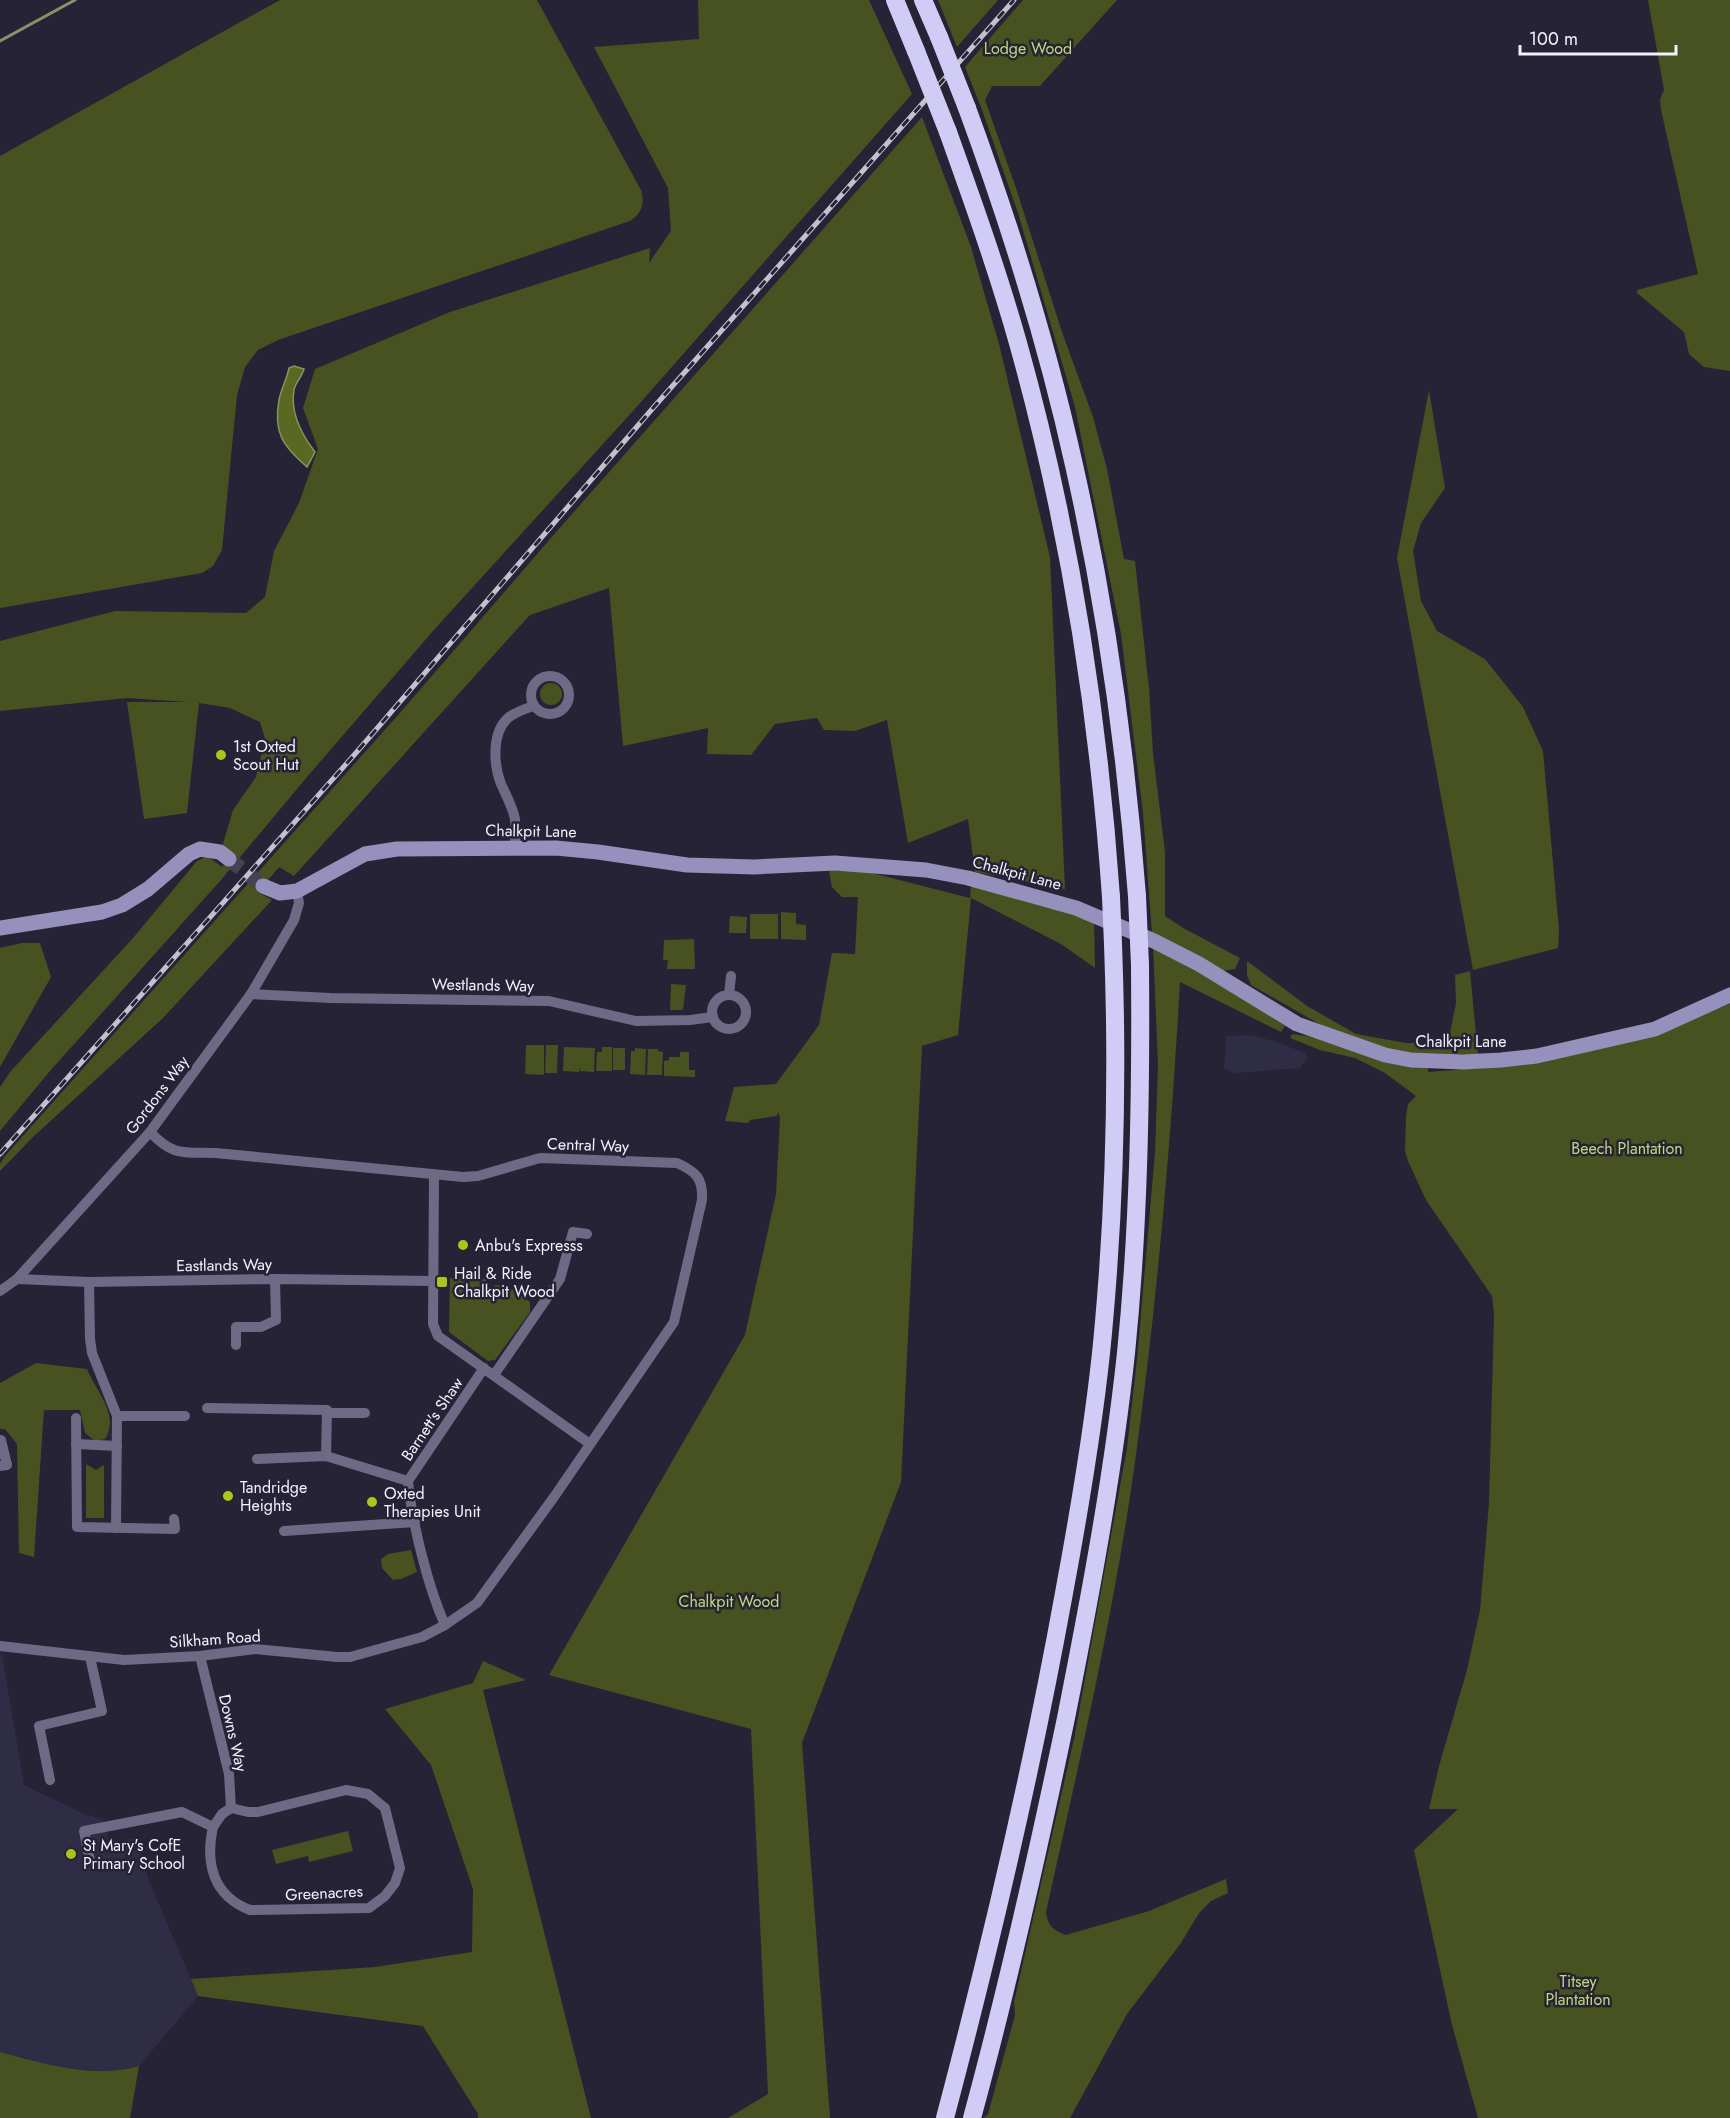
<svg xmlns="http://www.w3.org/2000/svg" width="1730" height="2118" font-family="Jost,sans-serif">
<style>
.built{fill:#2f2c45}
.green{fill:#475220}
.water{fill:#5a6922;stroke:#889264;stroke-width:1.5}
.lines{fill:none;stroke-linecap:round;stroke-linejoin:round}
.stream{stroke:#889264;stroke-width:3}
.secondary-tunnel{stroke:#454254;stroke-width:15;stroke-dasharray:15 8;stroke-linecap:butt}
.street{stroke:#6d6a86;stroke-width:10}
.secondary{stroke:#9590bc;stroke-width:15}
.highway{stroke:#d0ccf6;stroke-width:18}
.rail-casing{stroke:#c3c1d0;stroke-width:5}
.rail{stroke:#262336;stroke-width:3;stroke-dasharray:9;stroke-linecap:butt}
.highway-bridge{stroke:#d0ccf6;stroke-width:18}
.poi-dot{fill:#a9c71b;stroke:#262336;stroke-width:2}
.labels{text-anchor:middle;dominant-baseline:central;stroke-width:5;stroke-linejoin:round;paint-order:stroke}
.park-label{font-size:16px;fill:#c2d978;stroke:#262336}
.poi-label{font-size:16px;fill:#f2f1fe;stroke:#262336;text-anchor:start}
.street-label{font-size:16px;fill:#f2f1fe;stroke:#262336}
</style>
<rect width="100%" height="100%" fill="#262336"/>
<g class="built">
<polygon points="1251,1035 1277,1042 1305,1053 1307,1059 1300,1068 1235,1073 1224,1069 1226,1036"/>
<polygon points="2,1654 24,1785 86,1815 103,1819 110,1843 137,1838 149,1881 198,1996 139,2066 110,2071 59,2068 0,2052 0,1655"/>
</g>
<g class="green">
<path d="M280,0H537L641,190C645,204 642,213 630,221L278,340L258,350L245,367L237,395L222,550L213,566L202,573L0,608V156Z"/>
<polygon points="698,0 869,0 912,94 633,411 433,631 307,777 221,880 50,1071 0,1131 0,1087 10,1072 133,938 197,861 207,856 222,867 233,854 222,847 233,810 256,777 265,739 260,722 230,708 199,703 187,813 144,819 127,702 188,702 127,698 0,711 0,641 115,611 246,613 265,597 274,551 299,503 318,449 303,408 315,369 450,312 650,248 649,263 671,231 668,188 594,47 699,39"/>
<polygon points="938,0 998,0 957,47"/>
<polygon points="1023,0 1117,0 1040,86 992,86 985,100 1016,188 1062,332 1093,417 1107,469 1124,559 1135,561 1149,688 1153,753 1165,852 1165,916 1185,929 1240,958 1235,969 1222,971 1152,934 1143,813 1121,634 1075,407 1018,213 981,107 965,67"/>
<polygon points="1648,0 1730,0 1730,371 1704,367 1689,354 1684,332 1637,293 1637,290 1698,274 1661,110 1660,99 1664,90"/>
<polygon points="922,117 971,247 999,344 1050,557 1065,889 975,872 968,819 908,843 887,720 855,731 824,730 817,718 775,724 751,755 707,754 708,728 623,746 609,588 530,615 294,876 279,867 258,892 272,900 163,1018 33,1137 0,1171 0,1164 5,1156 399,714 557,531"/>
<polygon points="1429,390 1445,488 1421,523 1413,551 1421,601 1437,631 1485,659 1523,707 1543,751 1559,930 1558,948 1473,970 1397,558"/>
<circle cx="551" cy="694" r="11"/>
<polygon points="860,870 970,898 971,884 1094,918 1095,968 1061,944 971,898 958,1035 922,1046 901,1482 802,1743 830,2118 728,2118 768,2094 751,1729 549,1675 745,1335 776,1194 780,1118 778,1112 777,1116 750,1120 748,1123 725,1121 734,1087 776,1084 819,1025 832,953 855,954 858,897 842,897 832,887 829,871"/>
<polygon points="781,912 796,913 796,924 806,925 806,940 781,939"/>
<rect x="750" y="914" width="28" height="25"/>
<polygon points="730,916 747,917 746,933 729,933"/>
<polygon points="694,939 695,969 667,969 668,960 663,960 664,940"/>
<polygon points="22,943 40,943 51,977 0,1067 0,948"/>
<path d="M1153,945L1251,1003L1285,1026L1281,1032L1180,982C1171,1143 1157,1303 1135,1462C1114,1614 1079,1763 1046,1912C1048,1926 1053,1930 1066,1935L1149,1911L1226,1879L1228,1893L1211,1901L1199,1913L1181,1943L1127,2014L1070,2118H984L988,2114L1015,2015L1014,2002L1074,1739L1127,1448L1137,1359L1155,1153L1158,1065Z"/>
<polygon points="1247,961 1307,1006 1356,1034 1406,1043 1448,1043 1456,1003 1455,975 1470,971 1478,1055 1395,1052 1330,1030 1251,985 1247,975"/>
<polygon points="671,984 686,985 683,1010 670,1010"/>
<polygon points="1730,1004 1730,2118 1478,2118 1452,2025 1414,1850 1458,1809 1429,1809 1439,1766 1467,1670 1480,1610 1489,1503 1494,1316 1492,1296 1426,1200 1408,1161 1405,1151 1406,1116 1408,1104 1416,1096 1385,1073 1355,1058 1320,1050 1290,1038 1292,1034 1307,1036 1428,1067 1428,1072 1540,1063 1655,1034"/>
<polygon points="526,1045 544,1045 544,1075 525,1074"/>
<polygon points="546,1045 558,1045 557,1073 545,1073"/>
<polygon points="564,1047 595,1048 594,1072 580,1071 579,1067 579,1072 563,1071"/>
<polygon points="602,1047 612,1047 612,1071 596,1071 597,1052 602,1052"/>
<rect x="613" y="1048" width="12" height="22"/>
<polygon points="635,1048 646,1049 645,1075 630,1074 631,1051 635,1051"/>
<polygon points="648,1049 658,1049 658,1051 663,1052 662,1075 647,1075"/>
<polygon points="680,1052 689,1052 689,1070 695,1070 695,1077 664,1076 664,1061 669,1060 669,1057 680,1057"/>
<polygon points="450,1278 486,1279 485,1294 493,1293 495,1285 507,1286 530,1302 530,1312 495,1360 488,1361 449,1332"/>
<path d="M36,1363L87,1369C97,1393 120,1415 105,1439L95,1441L85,1433L80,1410H44L34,1557L19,1553L17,1444L5,1429H0V1383Z"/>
<polygon points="86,1464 96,1470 104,1465 104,1518 86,1518"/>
<polygon points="411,1550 417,1572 401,1579 393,1580 382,1568 381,1559 388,1554"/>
<polygon points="483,1661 526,1680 483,1690 591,2118 478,2118 478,2114 423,2026 198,1996 191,1979 375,1967 472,1952 473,1889 431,1765 385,1709 473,1683"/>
<polygon points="348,1831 353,1851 309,1862 308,1856 276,1864 272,1850"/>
<path d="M0,2052C45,2064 92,2079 139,2066L130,2118H0Z"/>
</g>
<path class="water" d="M294,366L304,369C302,377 295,383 294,390C290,412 302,435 315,452L307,467C283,446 273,433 279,400C281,389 287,379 289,368Z"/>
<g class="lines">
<polyline class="stream" points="0,41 75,0"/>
<polyline class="secondary-tunnel" points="229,859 263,886"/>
<g class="street">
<circle cx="550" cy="695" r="19"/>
<path d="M515,847C515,837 517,825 514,815C511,804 506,795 501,784C494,766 491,733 508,718C515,712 525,709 533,706"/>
<polyline points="251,994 330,998 549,1001 636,1021 690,1020 713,1017"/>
<polyline points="729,995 731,976"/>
<circle cx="729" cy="1012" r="17"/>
<polyline points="434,1175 433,1324 438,1336 590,1444"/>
<polyline points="17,1279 89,1282 275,1279 433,1281"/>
<polyline points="89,1282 90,1339 92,1353 117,1416 116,1528"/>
<polyline points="0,1291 17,1279 150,1132 251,994 294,920 299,903 297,891"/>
<polyline points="236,1345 236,1327 261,1327 276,1320 275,1279"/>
<polyline points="494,1375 560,1279 573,1232 587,1234"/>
<polyline points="207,1408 327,1410 326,1456"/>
<polyline points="327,1413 365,1413"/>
<polyline points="117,1416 185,1416"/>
<polyline points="76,1418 77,1527 175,1529 174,1519"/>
<polyline points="76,1444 117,1446"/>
<polyline points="257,1459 326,1456 408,1481"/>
<polyline points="0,1466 7,1465 1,1440"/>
<polyline points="284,1531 415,1522"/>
<path d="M445,1625C428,1587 412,1523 408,1481L484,1368"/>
<path d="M0,1646L124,1660L200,1656L255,1649L337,1657H350L422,1637L445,1625L477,1603L554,1497L674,1322L702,1200C703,1179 697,1172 677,1163L540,1158L478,1176L463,1177L216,1153C183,1152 174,1157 150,1132"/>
<polyline points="200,1656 229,1774 231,1808"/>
<polyline points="50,1780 39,1726 102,1711 90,1657"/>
<path d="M213,1827C205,1863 213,1896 250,1910L369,1908L385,1896L395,1883L400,1868L385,1808L368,1794L346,1790L258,1812H248L231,1808"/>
<polyline points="90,1861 84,1831 182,1812 213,1827 222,1814 231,1808"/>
</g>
<g class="secondary">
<polyline points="263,886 280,893 297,891 365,854 397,849 556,848 598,852 687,865 754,867 835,863 926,870 968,878 1076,908 1154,941 1199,964 1297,1024 1385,1055 1411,1060 1463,1062 1501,1060 1537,1056 1655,1029 1730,995"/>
<polyline points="0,928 102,912 122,905 148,889 189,854 200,849 220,852 229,859"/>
</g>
<g class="highway">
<polyline points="895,0 916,51"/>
<polyline points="923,0 939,37"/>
<path d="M967,108C1010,225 1047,343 1074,465C1106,607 1126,751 1137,896"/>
<path d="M948,132C973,202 998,272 1018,343C1069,525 1098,709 1111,897"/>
<path d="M945,2118C991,1944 1032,1770 1064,1593C1080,1507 1095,1420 1103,1333C1115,1203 1118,1074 1113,944"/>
<path d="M972,2118C1008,1986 1038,1852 1066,1718C1090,1597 1113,1475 1126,1353C1139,1224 1141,1095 1140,965"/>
</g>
<defs>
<polyline id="rail" points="0,1154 355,754 653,408 1014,0"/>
</defs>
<use href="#rail" class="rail-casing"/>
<use href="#rail" class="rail"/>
<g class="highway-bridge">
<polyline points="939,37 967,108"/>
<polyline points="916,51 948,132"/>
<polyline points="1137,896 1140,965"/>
<polyline points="1111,897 1113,944"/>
</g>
</g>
<g class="poi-dot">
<circle cx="221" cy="755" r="6"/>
<circle cx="463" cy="1245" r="6"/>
<rect x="436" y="1276" width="12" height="12" rx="3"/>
<circle cx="228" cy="1496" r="6"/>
<circle cx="372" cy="1502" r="6"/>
<circle cx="71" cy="1854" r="6"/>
</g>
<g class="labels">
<g class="park-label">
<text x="1028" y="48">Lodge Wood</text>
<text x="1627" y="1148">Beech Plantation</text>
<text x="729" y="1601">Chalkpit Wood</text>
<text x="1578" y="1981">Titsey<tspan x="1578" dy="18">Plantation</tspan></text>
</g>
<g class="poi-label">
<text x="233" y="746">1st Oxted<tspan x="233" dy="18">Scout Hut</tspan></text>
<text x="475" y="1245">Anbu's Expresss</text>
<text x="454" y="1273">Hail &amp; Ride<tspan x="454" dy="18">Chalkpit Wood</tspan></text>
<text x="240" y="1487">Tandridge<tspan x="240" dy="18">Heights</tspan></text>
<text x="384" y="1493">Oxted<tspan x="384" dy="18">Therapies Unit</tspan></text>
<text x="83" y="1845">St Mary's CofE<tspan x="83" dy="18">Primary School</tspan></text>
</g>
<g class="street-label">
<text transform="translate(531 831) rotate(1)">Chalkpit Lane</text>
<text transform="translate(1017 873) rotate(15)">Chalkpit Lane</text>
<text transform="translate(483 985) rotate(1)">Westlands Way</text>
<text x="1461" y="1041">Chalkpit Lane</text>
<text transform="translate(157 1095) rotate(-53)">Gordons Way</text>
<text transform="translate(588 1145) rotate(2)">Central Way</text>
<text transform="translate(224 1265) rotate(-1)">Eastlands Way</text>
<text transform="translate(432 1419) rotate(-56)">Barnett's Shaw</text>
<text transform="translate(215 1639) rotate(-4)">Silkham Road</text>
<text transform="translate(233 1733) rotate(77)">Downs Way</text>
<text transform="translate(324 1893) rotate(-3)">Greenacres</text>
</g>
</g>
<path d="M1520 45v9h156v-9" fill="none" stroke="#f2f1fe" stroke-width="3"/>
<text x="1529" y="45" font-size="18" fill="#f2f1fe" stroke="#262336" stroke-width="4.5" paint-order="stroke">100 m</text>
</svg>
